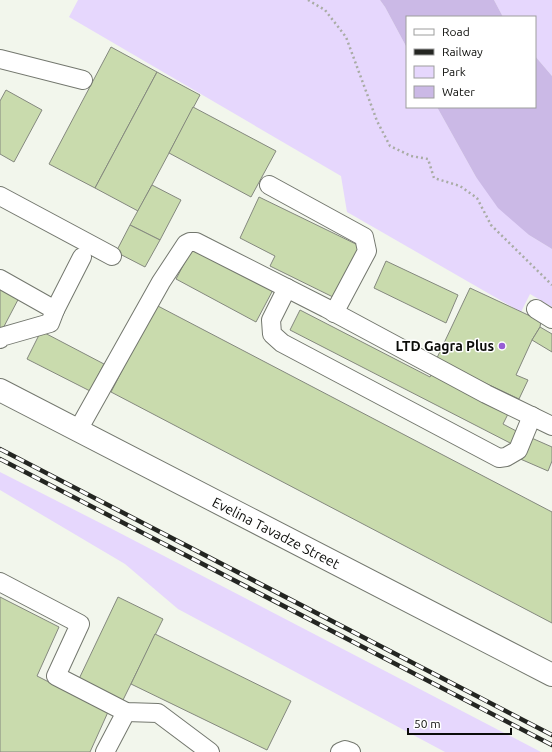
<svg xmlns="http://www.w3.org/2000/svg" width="552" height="752" font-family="Ubuntu,sans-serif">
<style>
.green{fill:#e6d7fd}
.water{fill:#cbb9e6}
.building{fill:#c9dbad;stroke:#84887e}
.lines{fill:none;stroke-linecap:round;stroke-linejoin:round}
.minor-casing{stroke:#73776e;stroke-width:20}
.major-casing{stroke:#73776e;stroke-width:24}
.path{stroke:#a9aca5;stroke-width:2.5;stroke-dasharray:2 3;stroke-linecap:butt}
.minor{stroke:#fff;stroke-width:18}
.major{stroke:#fff;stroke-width:22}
.rail-casing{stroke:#242622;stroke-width:4.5}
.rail{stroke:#fff;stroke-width:3;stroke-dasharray:9;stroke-linecap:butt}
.poi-dot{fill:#965dd5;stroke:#fff;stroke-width:1.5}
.labels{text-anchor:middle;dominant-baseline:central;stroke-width:3;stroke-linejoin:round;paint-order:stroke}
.poi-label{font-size:14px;font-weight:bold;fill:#0b0c09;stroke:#fff;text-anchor:end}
.street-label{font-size:14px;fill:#0b0c09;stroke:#fff}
</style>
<rect width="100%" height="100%" fill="#f2f6ec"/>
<g class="green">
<polygon points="78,0 380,0 385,7 407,48 407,107 437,107 476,177 529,235 552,249 552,307 530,294 521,312 347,212 341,176 69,17"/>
<polygon points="494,0 552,0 552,76 535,56 535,17 503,17"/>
<polygon points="0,472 114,530 541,752 445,752 178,609 125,564 0,490"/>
</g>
<g class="water">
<polygon points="380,0 494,0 503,17 407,17 407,48 385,7"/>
<polygon points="535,56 552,76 552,249 529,235 498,208 476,177 437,107 535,107"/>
</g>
<g class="building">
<polygon points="111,47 157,72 95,188 49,164"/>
<polygon points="157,72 200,95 138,211 95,188"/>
<polygon points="6,90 42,110 14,162 0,154 0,101"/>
<polygon points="193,107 276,151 251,197 169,153"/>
<polygon points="152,185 181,200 160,240 130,225"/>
<polygon points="259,197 362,247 337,299 270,266 275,256 240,238"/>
<polygon points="130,225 160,240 145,267 116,252"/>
<polygon points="194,245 274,288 256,322 176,279"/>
<polygon points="386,261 458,295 446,323 374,288"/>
<polygon points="0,283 21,294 0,334"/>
<polygon points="470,288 541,321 540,327 532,340 516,375 528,380 519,399 436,360"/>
<polygon points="156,305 552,512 552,623 111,392"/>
<polygon points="300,310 430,377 434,369 511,408 503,424 520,433 514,445 290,330"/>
<polygon points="540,327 552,334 552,352 532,340"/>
<polygon points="41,331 104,364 90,391 27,359"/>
<polygon points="527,436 552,447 552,461 548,471 518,458"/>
<polygon points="0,597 59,627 37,676 108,712 90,752 0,752"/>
<polygon points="118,597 163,619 122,702 78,681"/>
<polygon points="155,634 291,701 267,750 131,684"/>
</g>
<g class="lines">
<defs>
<g id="minor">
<polyline points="0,59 83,80"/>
<polyline points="269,185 364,237 367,251 334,313"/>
<polyline points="0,196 112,256"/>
<polyline points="0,279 55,310 82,257"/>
<polyline points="287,288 271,320 272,334 282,343 499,458 506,457 518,450 532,416"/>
<polyline points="536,309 552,319"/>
<polyline points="0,339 1,337 50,323 55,310"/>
<polyline points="78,430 161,282 186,244 190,242 196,242 326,308 486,394 552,426"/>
<polyline points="0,582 80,624 56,676 126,712 158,713 210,752"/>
<polyline points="105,752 126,712"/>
<polyline points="340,752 345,750 351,752"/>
</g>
<polyline id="major" points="0,390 552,675"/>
</defs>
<use href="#minor" class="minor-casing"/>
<use href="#major" class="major-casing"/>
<polyline class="path" points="308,0 325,10 346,37 377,121 390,146 411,156 428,159 434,178 460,186 477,198 491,225 552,285"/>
<use href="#minor" class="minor"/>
<use href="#major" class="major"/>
<defs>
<g id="rail">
<polyline points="0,449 552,735"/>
<polyline points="0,459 552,745"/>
</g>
</defs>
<use href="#rail" class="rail-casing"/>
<use href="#rail" class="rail"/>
</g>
<circle class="poi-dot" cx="502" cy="346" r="4"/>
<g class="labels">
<g class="poi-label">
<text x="494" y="346">LTD Gagra Plus</text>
</g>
<g class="street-label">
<text transform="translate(276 533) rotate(27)">Evelina Tavadze Street</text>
</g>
</g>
<rect x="406" y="16" width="130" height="92" fill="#ffffff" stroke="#9d9e9d"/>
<rect x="414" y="29" width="20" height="6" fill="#ffffff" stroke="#9d9e9d"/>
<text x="442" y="36" font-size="12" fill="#0b0c09">Road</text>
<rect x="414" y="49" width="20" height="6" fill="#242622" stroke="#9d9e9d"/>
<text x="442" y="56" font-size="12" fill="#0b0c09">Railway</text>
<rect x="414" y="66" width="20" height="12" fill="#e6d7fd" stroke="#9d9e9d"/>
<text x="442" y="76" font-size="12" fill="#0b0c09">Park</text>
<rect x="414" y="86" width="20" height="12" fill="#cbb9e6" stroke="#9d9e9d"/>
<text x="442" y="96" font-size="12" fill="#0b0c09">Water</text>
<path d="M408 728v6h103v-6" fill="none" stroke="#0b0c09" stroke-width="2"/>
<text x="414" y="728" font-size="12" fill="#0b0c09" stroke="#ffffff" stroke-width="3" paint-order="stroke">50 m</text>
</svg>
